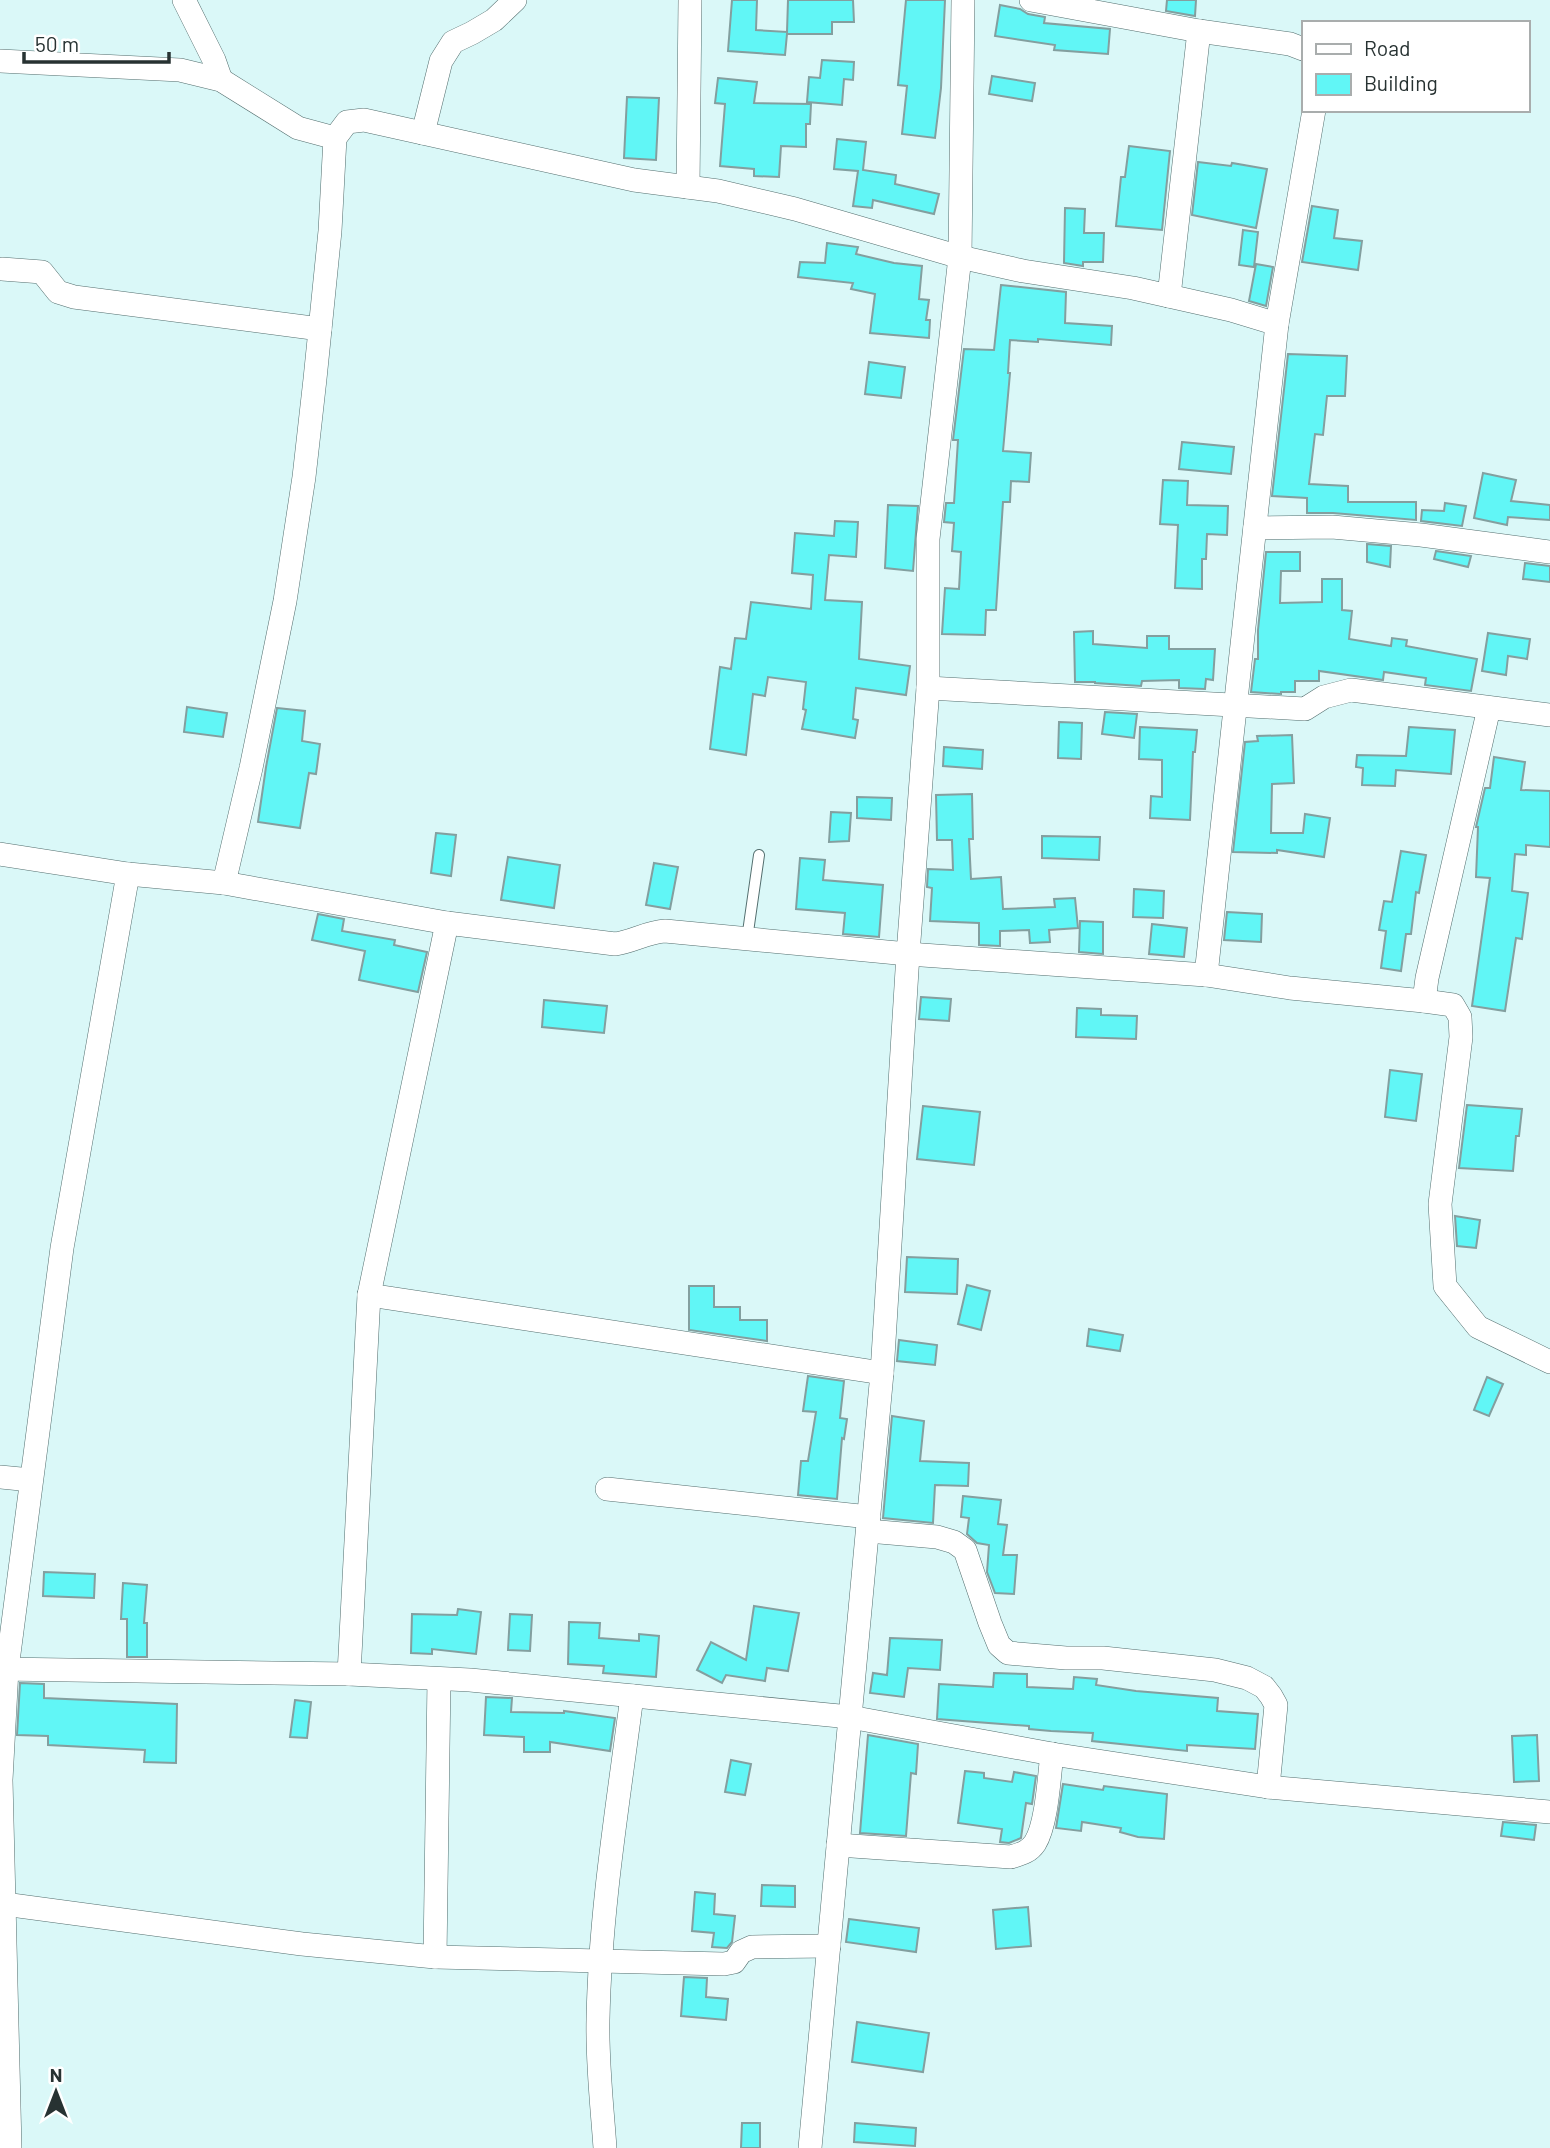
<svg xmlns="http://www.w3.org/2000/svg" width="1550" height="2148" font-family="Barlow,sans-serif">
<style>
.building{fill:#61f6f6;stroke:#839f9f;stroke-width:2}
.lines{fill:none;stroke-linecap:round;stroke-linejoin:round}
.lane-casing{stroke:#536e6e;stroke-width:12}
.street-casing{stroke:#536e6e;stroke-width:24}
.lane{stroke:#fff;stroke-width:10}
.street{stroke:#fff;stroke-width:23}
</style>
<rect width="100%" height="100%" fill="#daf8f8"/>
<g class="building">
<polygon points="732,0 757,0 756,30 787,32 788,0 853,0 854,22 832,22 832,34 787,34 785,55 728,51"/>
<polygon points="906,0 945,0 941,88 935,138 902,134 907,86 898,85"/>
<polygon points="1167,0 1196,0 1195,16 1166,11"/>
<polygon points="1000,5 1020,9 1028,14 1045,17 1044,23 1110,29 1108,54 1054,50 1055,45 995,36"/>
<polygon points="822,60 854,62 853,80 844,79 842,105 807,102 809,77 820,78"/>
<polygon points="992,76 1035,83 1032,101 989,94"/>
<polygon points="718,78 757,82 754,103 811,104 810,124 806,124 806,147 781,146 779,177 754,176 754,169 720,166 725,104 715,103"/>
<polygon points="627,97 659,98 656,160 624,158"/>
<polygon points="837,139 866,142 863,170 896,175 895,184 939,194 934,214 873,200 872,208 853,206 858,171 834,169"/>
<polygon points="1129,146 1170,151 1162,230 1116,226 1121,177 1125,177"/>
<polygon points="1198,162 1231,166 1232,163 1267,169 1256,228 1192,215"/>
<polygon points="1312,206 1338,210 1334,238 1362,241 1358,270 1302,262"/>
<polygon points="1065,208 1085,209 1084,233 1104,233 1103,262 1083,262 1083,266 1064,263"/>
<polygon points="1243,230 1258,232 1254,267 1239,265"/>
<polygon points="827,243 858,247 856,254 894,263 922,266 919,299 929,300 926,320 930,320 929,338 870,333 875,294 851,289 853,283 798,277 800,262 825,263"/>
<polygon points="1256,264 1273,267 1266,306 1249,301"/>
<polygon points="1001,285 1066,292 1065,323 1112,326 1111,345 1038,339 1038,342 1010,340 1008,373 1010,373 1003,451 1031,453 1029,482 1011,481 1010,502 1003,502 996,610 986,610 985,635 942,634 945,588 959,589 961,552 952,551 954,523 944,522 946,503 954,503 958,440 953,440 964,349 994,350"/>
<polygon points="1288,354 1347,356 1345,396 1327,396 1323,435 1315,434 1309,484 1348,486 1348,502 1416,502 1416,520 1333,513 1307,513 1307,498 1272,496"/>
<polygon points="869,362 905,367 901,398 865,394"/>
<polygon points="1182,442 1234,447 1231,474 1179,469"/>
<polygon points="1483,473 1516,480 1511,501 1550,505 1550,520 1508,517 1507,525 1474,518"/>
<polygon points="1163,480 1188,481 1187,505 1228,506 1227,535 1207,534 1206,559 1202,559 1202,589 1175,588 1178,525 1160,524"/>
<polygon points="1445,503 1466,506 1462,526 1421,521 1422,510 1444,511"/>
<polygon points="888,505 918,506 913,571 885,568"/>
<polygon points="835,521 858,522 856,557 829,555 825,600 862,602 859,659 910,666 906,695 856,688 853,719 858,720 855,738 802,729 806,710 803,709 806,682 768,677 765,696 753,694 746,755 710,749 720,667 731,669 735,638 746,639 751,602 811,609 813,575 792,573 795,533 834,536"/>
<polygon points="1367,544 1391,546 1390,567 1367,562"/>
<polygon points="1436,551 1471,556 1468,567 1434,559"/>
<polygon points="1266,552 1300,552 1300,571 1281,571 1280,603 1322,602 1322,579 1342,579 1342,610 1352,611 1349,639 1391,646 1392,638 1407,640 1406,646 1477,659 1471,691 1425,685 1426,678 1384,672 1383,680 1319,671 1319,681 1295,681 1295,692 1281,692 1281,694 1251,692 1255,659 1258,659 1258,630"/>
<polygon points="1525,563 1550,566 1550,582 1523,579"/>
<polygon points="1093,631 1093,644 1147,648 1147,636 1169,636 1169,649 1215,649 1213,680 1206,679 1205,689 1179,688 1179,680 1142,681 1141,686 1095,683 1095,682 1075,682 1074,632"/>
<polygon points="1488,633 1530,639 1527,659 1508,656 1506,675 1482,671"/>
<polygon points="187,707 227,713 223,737 184,732"/>
<polygon points="277,708 305,711 302,741 320,744 316,774 309,773 300,828 258,822 266,767"/>
<polygon points="1105,712 1137,714 1134,738 1102,734"/>
<polygon points="1059,722 1082,723 1081,759 1058,758"/>
<polygon points="1140,727 1197,730 1195,752 1193,752 1190,820 1150,818 1151,796 1162,797 1162,760 1139,759"/>
<polygon points="1409,727 1455,730 1451,774 1396,770 1395,786 1362,785 1363,768 1356,767 1357,755 1406,756"/>
<polygon points="1292,735 1294,783 1272,784 1271,833 1303,833 1305,814 1330,818 1324,857 1277,850 1277,853 1233,852 1245,742 1258,741 1257,736"/>
<polygon points="944,747 983,750 982,769 943,766"/>
<polygon points="1494,757 1525,762 1521,790 1550,791 1550,847 1526,845 1526,855 1515,854 1512,891 1528,893 1522,939 1516,938 1505,1011 1472,1006 1490,878 1476,877 1478,827 1476,827 1485,788 1490,788"/>
<polygon points="972,794 973,839 969,839 971,879 1001,877 1003,909 1055,907 1054,899 1075,898 1078,928 1049,930 1050,942 1030,943 1029,930 1000,931 1000,946 979,945 979,923 930,921 932,888 927,887 928,869 953,870 952,840 937,840 936,795"/>
<polygon points="857,797 892,798 891,820 857,818"/>
<polygon points="831,812 851,813 849,841 829,842"/>
<polygon points="436,833 456,835 451,876 431,873"/>
<polygon points="1042,836 1100,837 1099,860 1042,858"/>
<polygon points="1401,851 1426,855 1419,893 1416,892 1411,934 1406,934 1401,971 1381,968 1386,931 1379,930 1384,901 1392,902"/>
<polygon points="508,857 560,865 554,908 501,900"/>
<polygon points="800,858 825,860 823,880 883,885 879,937 843,934 845,913 796,909"/>
<polygon points="654,863 678,867 670,909 646,905"/>
<polygon points="1134,889 1164,891 1163,918 1133,917"/>
<polygon points="1227,912 1262,914 1261,942 1224,940"/>
<polygon points="318,914 344,919 342,931 395,940 394,945 427,952 418,992 359,980 365,951 312,940"/>
<polygon points="1080,921 1103,922 1103,954 1079,952"/>
<polygon points="1152,924 1187,928 1184,957 1149,954"/>
<polygon points="921,997 951,999 949,1021 919,1019"/>
<polygon points="544,1000 607,1006 604,1033 542,1027"/>
<polygon points="1077,1008 1101,1009 1101,1015 1137,1016 1136,1039 1076,1037"/>
<polygon points="1390,1070 1422,1074 1416,1121 1385,1117"/>
<polygon points="1467,1105 1522,1109 1519,1136 1516,1136 1513,1171 1459,1168"/>
<polygon points="923,1106 980,1112 974,1165 917,1159"/>
<polygon points="1455,1216 1480,1220 1476,1248 1457,1246"/>
<polygon points="907,1257 958,1259 957,1294 905,1292"/>
<polygon points="967,1285 990,1291 981,1330 958,1324"/>
<polygon points="689,1286 714,1286 714,1307 740,1307 740,1320 767,1320 767,1341 689,1330"/>
<polygon points="1089,1329 1123,1335 1120,1351 1087,1346"/>
<polygon points="899,1340 937,1345 935,1365 897,1361"/>
<polygon points="808,1376 844,1381 840,1418 847,1419 844,1439 842,1438 837,1499 798,1495 801,1461 808,1461 816,1412 803,1411"/>
<polygon points="1487,1377 1503,1384 1489,1416 1474,1410"/>
<polygon points="892,1416 924,1421 920,1461 969,1463 968,1486 935,1485 933,1523 883,1518"/>
<polygon points="963,1496 1001,1500 998,1524 1007,1525 1003,1555 1017,1555 1014,1594 995,1593 987,1572 989,1545 977,1543 967,1534 969,1518 961,1517"/>
<polygon points="44,1572 95,1574 94,1598 43,1596"/>
<polygon points="123,1583 147,1585 144,1623 147,1623 147,1657 127,1657 127,1619 121,1619"/>
<polygon points="754,1606 799,1613 788,1671 767,1668 765,1681 726,1675 722,1683 697,1670 711,1642 746,1660"/>
<polygon points="458,1609 481,1612 476,1654 432,1649 432,1654 411,1653 412,1614 457,1615"/>
<polygon points="510,1614 532,1615 530,1651 508,1650"/>
<polygon points="569,1622 600,1623 599,1638 639,1641 639,1634 659,1636 656,1677 603,1673 604,1666 568,1664"/>
<polygon points="890,1638 942,1640 940,1670 908,1668 904,1697 870,1693 873,1673 887,1675"/>
<polygon points="994,1673 1027,1674 1027,1687 1073,1689 1074,1677 1097,1679 1096,1685 1136,1691 1218,1698 1217,1711 1258,1714 1255,1749 1187,1745 1187,1751 1092,1741 1093,1733 1051,1731 1029,1729 1029,1726 937,1719 939,1684 993,1687"/>
<polygon points="20,1683 44,1684 44,1698 177,1704 176,1763 144,1762 145,1750 48,1745 48,1736 17,1735"/>
<polygon points="486,1697 512,1698 511,1712 564,1713 564,1711 615,1718 610,1751 550,1742 550,1752 524,1752 524,1737 484,1735"/>
<polygon points="295,1700 311,1702 307,1738 290,1737"/>
<polygon points="868,1735 918,1744 916,1774 911,1773 906,1836 860,1833"/>
<polygon points="1537,1735 1539,1781 1514,1782 1512,1736"/>
<polygon points="731,1760 751,1764 745,1795 725,1792"/>
<polygon points="965,1771 984,1773 984,1778 1012,1782 1014,1772 1036,1776 1032,1804 1026,1803 1021,1838 1009,1843 1000,1842 1002,1829 958,1823"/>
<polygon points="1063,1784 1103,1790 1104,1786 1167,1794 1164,1839 1138,1837 1120,1832 1121,1828 1082,1822 1081,1831 1056,1828"/>
<polygon points="1503,1822 1536,1825 1534,1840 1501,1836"/>
<polygon points="762,1885 795,1886 795,1907 761,1906"/>
<polygon points="695,1892 715,1894 714,1914 735,1916 732,1942 727,1948 712,1947 714,1933 692,1931"/>
<polygon points="1028,1907 1031,1946 996,1949 993,1910"/>
<polygon points="849,1919 919,1928 916,1952 846,1942"/>
<polygon points="684,1977 707,1978 706,1997 728,1999 726,2020 681,2016"/>
<polygon points="857,2022 929,2033 923,2072 852,2062"/>
<polygon points="742,2123 760,2123 760,2148 741,2148"/>
<polygon points="855,2123 916,2128 915,2146 854,2142"/>
</g>
<g class="lines">
<defs>
<polyline id="lane" points="747,939 759,855"/>
<g id="street">
<polyline points="184,0 214,60 221,80"/>
<polyline points="1031,0 1199,31 1290,44 1303,49"/>
<polyline points="0,61 180,70 221,80 298,128 335,138"/>
<polyline points="423,133 441,61 453,42 472,33 494,20 515,0"/>
<polyline points="688,187 690,0"/>
<polyline points="2,269 42,272 58,292 74,297 320,329"/>
<polyline points="1169,296 1199,31"/>
<polyline points="1277,324 1314,110"/>
<polyline points="1255,528 1332,527 1421,535 1550,552"/>
<polyline points="928,688 1305,709 1324,697 1351,690 1550,715"/>
<path d="M0,854L128,874L224,883L447,923L615,944C632,942 647,932 665,931L908,954L1206,975L1290,988L1424,1001L1427,978L1489,708"/>
<polyline points="224,883 251,768 285,601 304,477 315,379 330,231 335,138 347,122 364,120 634,180 718,191 795,209 960,257 1023,271 1133,288 1231,310 1277,324 1206,975"/>
<polyline points="1424,1001 1453,1005 1460,1017 1461,1037 1440,1204 1445,1286 1478,1327 1550,1362"/>
<polyline points="369,1295 882,1373"/>
<polyline points="0,1477 31,1480"/>
<polyline points="607,1489 869,1517"/>
<polyline points="868,1531 937,1537 954,1542 965,1550 990,1623 999,1645 1008,1653 1066,1658 1103,1658 1215,1670 1247,1678 1264,1687 1271,1696 1276,1705 1268,1787"/>
<polyline points="0,1669 349,1674 470,1680 850,1717 1052,1754 1268,1787 1550,1812"/>
<polyline points="349,1674 369,1295 447,923"/>
<path d="M838,1845L1011,1857C1021,1854 1029,1852 1035,1843C1047,1824 1049,1777 1052,1754"/>
<polyline points="4,1904 302,1944 435,1957 724,1964 734,1962 741,1952 752,1947 829,1946"/>
<polyline points="435,1957 439,1679"/>
<polyline points="10,2148 1,1780 7,1669 62,1248 128,874"/>
<path d="M605,2148C602,2105 597,2063 598,2020C600,1911 618,1804 632,1696"/>
<polyline points="810,2148 882,1373 908,954 928,688 928,539 960,257 963,0"/>
</g>
</defs>
<use href="#lane" class="lane-casing"/>
<use href="#street" class="street-casing"/>
<use href="#lane" class="lane"/>
<use href="#street" class="street"/>
</g>
<rect x="1302" y="21" width="228" height="91" fill="#ffffff" stroke="#a9adad" stroke-width="2"/>
<rect x="1316" y="44" width="35" height="10" fill="#ffffff" stroke="#a9adad" stroke-width="2"/>
<text x="1364" y="56" font-size="21" fill="#273232">Road</text>
<rect x="1316" y="74" width="35" height="21" fill="#61f6f6" stroke="#a9adad" stroke-width="2"/>
<text x="1364" y="91" font-size="21" fill="#273232">Building</text>
<g transform="translate(56 2092)" stroke="#ffffff" stroke-width="5" paint-order="stroke">
<path d="M0-5L12 26L0 18L-12 26Z" fill="#273232"/>
<text y="-10" font-size="19" font-weight="bold" text-anchor="middle" fill="#273232">N</text>
</g>
<path d="M24 52v10h145v-10" fill="none" stroke="#273232" stroke-width="3.5"/>
<text x="35" y="52" font-size="21" fill="#273232" stroke="#ffffff" stroke-width="5" paint-order="stroke">50 m</text>
</svg>
